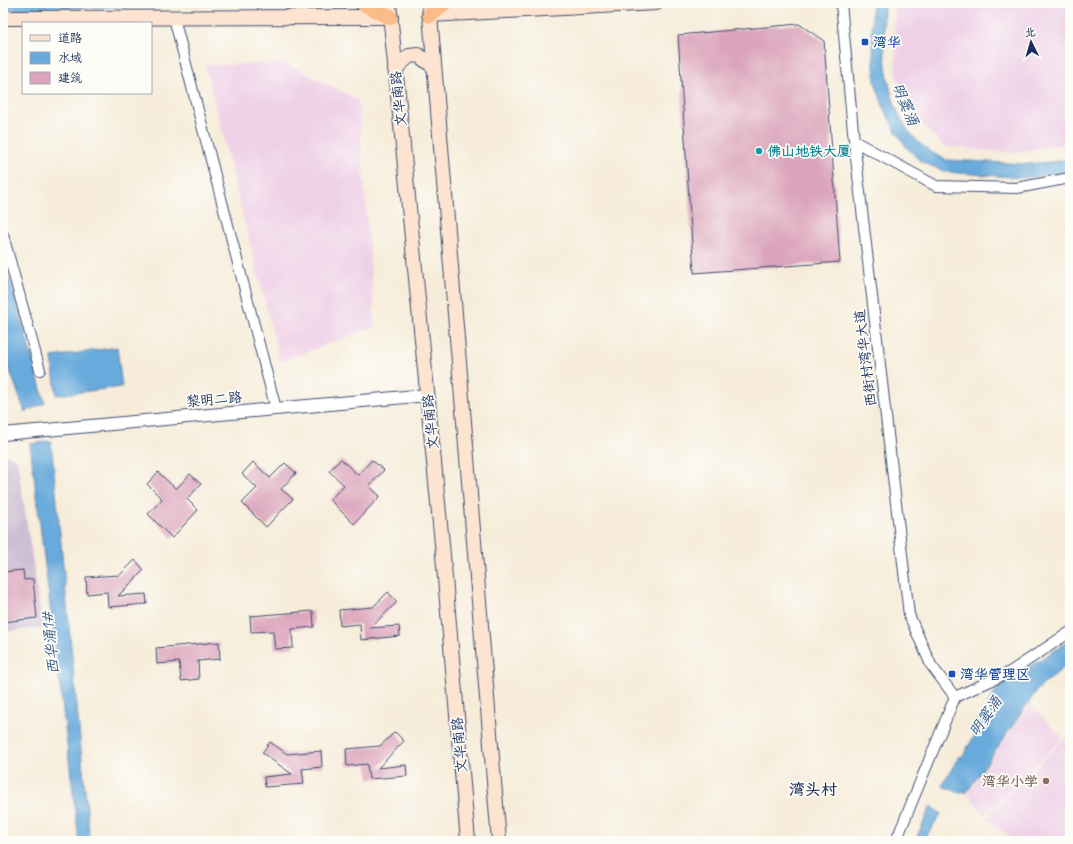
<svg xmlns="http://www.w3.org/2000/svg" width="1073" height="844" font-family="Delius,'LXGW WenKai TC',sans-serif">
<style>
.built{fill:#eed0e7}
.industrial{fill:#ccbed3}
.water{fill:#67aadb;stroke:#416c9c}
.building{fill:#dba4bb}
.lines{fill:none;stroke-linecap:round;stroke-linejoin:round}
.minor-casing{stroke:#3c4b70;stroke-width:12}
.tertiary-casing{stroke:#3c4b70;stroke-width:14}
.secondary-casing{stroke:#3c4b70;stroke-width:16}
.trunk-casing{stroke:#3c4b70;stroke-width:18}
.minor{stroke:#fff;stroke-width:10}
.tertiary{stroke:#fff;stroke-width:12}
.secondary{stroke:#fde4d0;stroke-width:14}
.trunk{stroke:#f9bc89;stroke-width:16}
.transit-dot{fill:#1a4fb4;stroke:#fdfcf7;stroke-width:1.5}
.culture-dot{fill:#0f9aa8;stroke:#fdfcf7;stroke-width:1.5}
.education-dot{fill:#8d6e63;stroke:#fdfcf7;stroke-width:1.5}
.labels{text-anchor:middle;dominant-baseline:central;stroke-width:3.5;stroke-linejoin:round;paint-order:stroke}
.transit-label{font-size:14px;font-weight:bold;fill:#164399;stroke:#fdfcf7;text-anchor:start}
.street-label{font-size:14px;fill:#1b2f5e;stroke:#fdfcf7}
.culture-label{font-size:14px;font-weight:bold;fill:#0d838f;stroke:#fdfcf7;text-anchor:start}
.education-label{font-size:14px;font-weight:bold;fill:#785e54;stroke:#fdfcf7;text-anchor:end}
.water-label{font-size:15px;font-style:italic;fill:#365a8a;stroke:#fdfcf7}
.quarter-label{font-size:16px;font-weight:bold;fill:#1b2f5e;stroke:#fdfcf7}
</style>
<rect width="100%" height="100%" fill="#fdfcf7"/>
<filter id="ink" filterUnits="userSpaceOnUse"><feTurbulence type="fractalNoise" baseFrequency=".025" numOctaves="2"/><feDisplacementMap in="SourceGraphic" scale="8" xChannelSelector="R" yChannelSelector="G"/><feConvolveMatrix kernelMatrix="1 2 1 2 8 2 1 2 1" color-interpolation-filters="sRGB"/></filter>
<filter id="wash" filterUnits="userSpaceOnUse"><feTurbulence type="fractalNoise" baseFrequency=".012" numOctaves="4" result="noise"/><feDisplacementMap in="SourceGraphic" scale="16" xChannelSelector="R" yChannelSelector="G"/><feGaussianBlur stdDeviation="0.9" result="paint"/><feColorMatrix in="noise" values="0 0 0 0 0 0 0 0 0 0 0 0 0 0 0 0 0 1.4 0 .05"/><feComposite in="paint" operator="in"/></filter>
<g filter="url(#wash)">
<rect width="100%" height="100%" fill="#f6ecd9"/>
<g class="built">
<polygon points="894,3 1070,3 1070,143 1013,153 944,146 909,112 896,75"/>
<polygon points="285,63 358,100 375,327 280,362 205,65"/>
<polygon points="1030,704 1063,738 984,815 968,793"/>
<polygon points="1064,739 1070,745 1070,841 1014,841 985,818"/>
</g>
<polygon class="industrial" points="3,452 17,460 43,628 3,632"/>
<g class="water">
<polygon points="3,3 265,3 3,10"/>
<path d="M872,3H884C883,61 884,135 947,160L1028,164L1070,160V172L1025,178L946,172L920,161L908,149L896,132L884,109L875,82L872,30Z"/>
<polygon points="3,256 45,403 25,412 3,352"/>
<polygon points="117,347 122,387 56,395 52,357"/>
<polygon points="51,441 90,841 79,841 30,444"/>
<polygon points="1070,640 1070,662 1038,689 967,792 960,793 942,786 959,756 962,757 981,725 977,722 998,688"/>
<polygon points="931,806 941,814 923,841 915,841"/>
</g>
<g id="blocks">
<g class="building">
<polygon points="799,24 824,41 840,262 694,273 678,35"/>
<polygon points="341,459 358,475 372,460 384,470 369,486 380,496 354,524 330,500 344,485 329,471"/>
<polygon points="253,462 270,478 285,463 296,473 281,489 293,499 266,527 242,503 257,488 242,474"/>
<polygon points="158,472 176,489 190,474 201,484 187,499 198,510 172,538 148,514 162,499 147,484"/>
<polygon points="135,560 144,570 118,596 146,594 147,604 108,607 107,592 87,594 86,577 120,575"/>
<polygon points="23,570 24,580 33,579 37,618 3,622 3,572"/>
<polygon points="388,592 397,602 370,628 399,626 400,636 361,640 360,624 340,626 339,610 373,607"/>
<polygon points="313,611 314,627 292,629 293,648 275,649 273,631 251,632 250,616"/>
<polygon points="219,642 220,659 198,661 199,679 181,681 179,662 157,664 156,648"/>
<polygon points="395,732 404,741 378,768 406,765 407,776 369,779 367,764 347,766 346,749 380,746"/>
<polygon points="270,742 287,754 321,751 322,767 302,769 304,784 265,787 264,777 292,774 262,753"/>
</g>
</g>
</g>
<g filter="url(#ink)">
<use href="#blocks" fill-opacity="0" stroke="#3c4b70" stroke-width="1"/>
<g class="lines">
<defs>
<g id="minor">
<polyline points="841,3 854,141 909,615 931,665 955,697"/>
<polyline points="174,18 276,409"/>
<polyline points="854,141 936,186 1017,188 1070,178"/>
<polyline points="3,235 40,370"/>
<polyline points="896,841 955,697 1010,672 1070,632"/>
</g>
<polyline id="tertiary" points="3,434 427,395"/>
<g id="secondary">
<polyline points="389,3 442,544 468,841"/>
<polyline points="429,3 499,841"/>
<polyline points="430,15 656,3"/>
<polyline points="3,18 390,17"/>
<polyline points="395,69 409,56 418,55 434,67"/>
</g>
<g id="trunk">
<polyline points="363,3 390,17"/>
<polyline points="430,15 444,3"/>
</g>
</defs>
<use href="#minor" class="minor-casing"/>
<use href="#tertiary" class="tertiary-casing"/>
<use href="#secondary" class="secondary-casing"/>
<use href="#trunk" class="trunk-casing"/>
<use href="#minor" class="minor"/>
<use href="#tertiary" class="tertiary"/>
<use href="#secondary" class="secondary"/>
<use href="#trunk" class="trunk"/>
</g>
</g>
<g class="transit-dot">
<rect x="861" y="38" width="8" height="8" rx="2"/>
<rect x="948" y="670" width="8" height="8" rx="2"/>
</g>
<circle class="culture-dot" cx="759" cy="151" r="4"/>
<circle class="education-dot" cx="1046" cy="781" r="4"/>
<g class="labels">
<g class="transit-label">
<text x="873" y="42">湾华</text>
<text x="960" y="674">湾华管理区</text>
</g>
<g class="street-label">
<text transform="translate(398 99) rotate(-96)">文华南路</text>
<text transform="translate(865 358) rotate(-97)">西街村湾华大道</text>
<text transform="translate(214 399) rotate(-5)">黎明二路</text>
<text transform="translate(430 422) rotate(-96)">文华南路</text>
<text transform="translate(459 745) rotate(-95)">文华南路</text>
</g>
<g class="culture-label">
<text x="767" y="151">佛山地铁大厦</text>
</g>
<g class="education-label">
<text x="1038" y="781">湾华小学</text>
</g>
<g class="water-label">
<text transform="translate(906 104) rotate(67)">明窦涌</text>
<text transform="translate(50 643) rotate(-96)">西华涌1#</text>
<text transform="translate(985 716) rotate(-55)">明窦涌</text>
</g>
<g class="quarter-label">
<text x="813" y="789">湾头村</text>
</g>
</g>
<rect width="1073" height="844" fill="none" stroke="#fdfcf7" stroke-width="16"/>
<rect x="22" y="22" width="130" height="72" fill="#fdfcf7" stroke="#a3aaba"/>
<rect x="30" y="35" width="20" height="6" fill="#fde4d0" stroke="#a3aaba"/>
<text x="58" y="42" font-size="12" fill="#1b2f5e">道路</text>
<rect x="30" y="52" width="20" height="12" fill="#67aadb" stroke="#a3aaba"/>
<text x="58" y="62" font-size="12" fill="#1b2f5e">水域</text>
<rect x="30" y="72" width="20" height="12" fill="#dba4bb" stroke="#a3aaba"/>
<text x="58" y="82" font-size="12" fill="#1b2f5e">建筑</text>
<g transform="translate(1031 42) rotate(355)" stroke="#fdfcf7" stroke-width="3" paint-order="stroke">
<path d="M0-3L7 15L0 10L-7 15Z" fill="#1b2f5e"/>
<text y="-6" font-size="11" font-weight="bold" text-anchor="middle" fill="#1b2f5e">北</text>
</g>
</svg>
